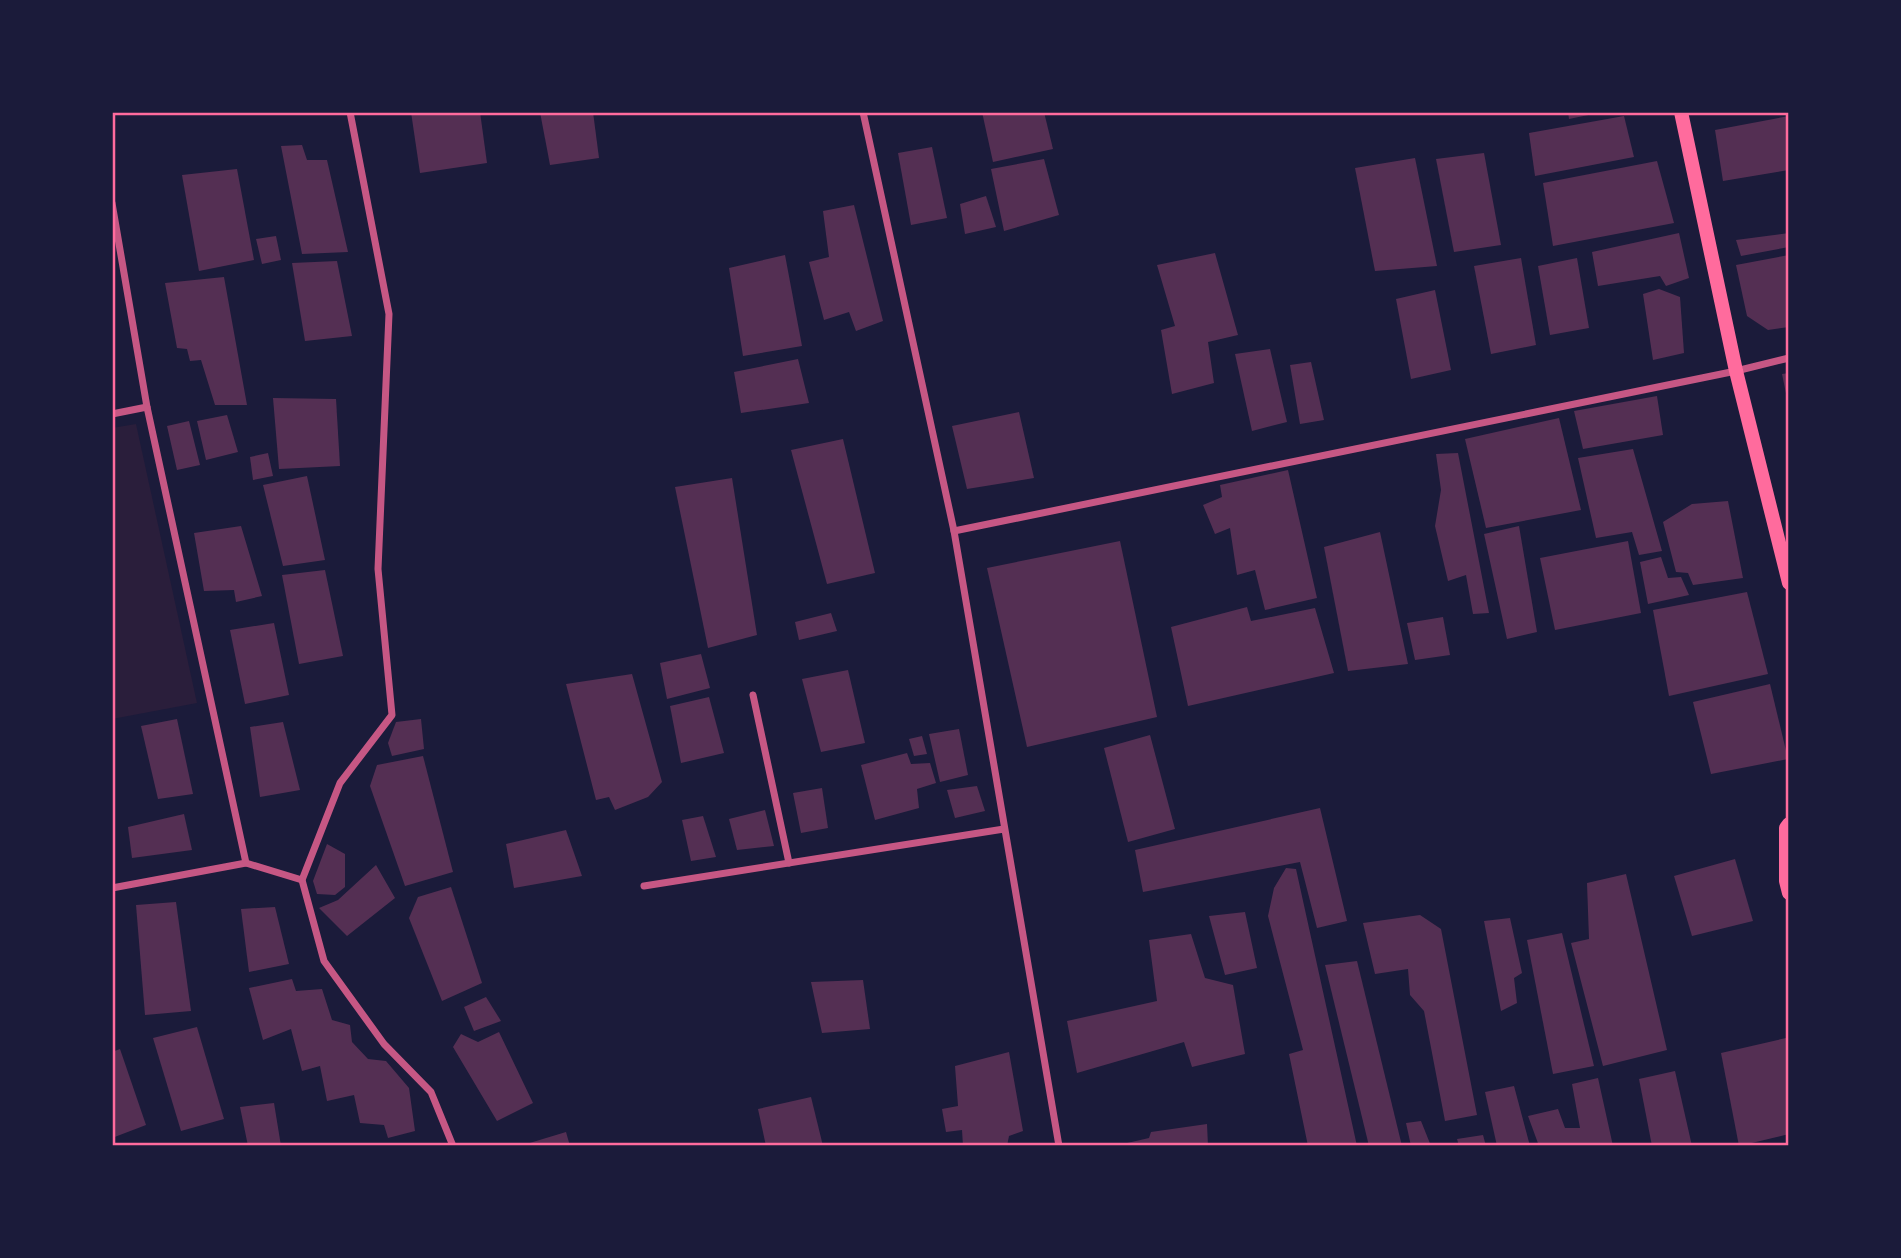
<svg xmlns="http://www.w3.org/2000/svg" width="1901" height="1258" font-family="Commissioner,sans-serif">
<style>
.green{fill:#2a1e3b}
.building{fill:#542f53}
.lines{fill:none;stroke-linecap:round;stroke-linejoin:round}
.minor{stroke:#c65784;stroke-width:7}
.secondary{stroke:#ff6b9d;stroke-width:14}
.neatline{fill:none;stroke:#ff6b9d;stroke-width:2.5}
</style>
<rect width="100%" height="100%" fill="#1b1b3a"/>
<polygon class="green" points="136,424 197,703 112,719 112,428"/>
<g class="building">
<polygon points="411,112 480,112 487,163 420,173"/>
<polygon points="540,112 593,112 599,158 550,165"/>
<polygon points="982,112 1044,112 1053,149 993,162"/>
<polygon points="1568,112 1598,112 1598,113 1569,119"/>
<polygon points="1624,116 1634,157 1535,176 1529,133"/>
<polygon points="1789,116 1789,170 1723,181 1715,130"/>
<polygon points="302,145 307,160 327,160 348,252 302,254 281,146"/>
<polygon points="932,147 947,218 911,225 898,153"/>
<polygon points="1484,153 1501,245 1454,252 1436,159"/>
<polygon points="1415,158 1437,266 1375,271 1355,168"/>
<polygon points="1044,159 1059,215 1004,231 991,169"/>
<polygon points="1657,161 1674,223 1553,246 1543,183"/>
<polygon points="237,169 254,260 199,271 182,175"/>
<polygon points="986,196 996,227 965,234 960,204"/>
<polygon points="854,205 883,321 856,331 849,312 824,320 809,262 829,257 823,211"/>
<polygon points="1679,233 1689,278 1666,286 1660,276 1598,286 1592,252"/>
<polygon points="1789,233 1789,247 1741,256 1736,240"/>
<polygon points="276,236 281,260 262,264 256,239"/>
<polygon points="1215,253 1238,335 1208,342 1214,383 1172,394 1161,330 1175,326 1157,265"/>
<polygon points="785,255 802,346 743,356 729,268"/>
<polygon points="1789,255 1789,327 1768,330 1747,316 1736,265"/>
<polygon points="1521,258 1536,345 1491,354 1474,266"/>
<polygon points="1577,258 1589,328 1550,335 1538,266"/>
<polygon points="337,261 352,336 305,341 292,263"/>
<polygon points="224,277 247,405 215,405 201,360 190,361 187,349 177,348 165,283"/>
<polygon points="1659,289 1680,297 1684,353 1653,360 1643,294"/>
<polygon points="1435,290 1451,370 1411,379 1396,299"/>
<polygon points="1270,349 1287,422 1252,431 1235,354"/>
<polygon points="798,359 809,403 741,413 734,372"/>
<polygon points="1311,362 1324,420 1300,424 1290,365"/>
<polygon points="1789,373 1789,403 1788,403 1782,374"/>
<polygon points="1657,396 1663,435 1583,449 1574,411"/>
<polygon points="273,398 336,399 340,466 279,469"/>
<polygon points="1019,412 1034,478 967,489 952,426"/>
<polygon points="227,415 238,452 206,460 197,421"/>
<polygon points="1559,418 1581,510 1486,528 1465,439"/>
<polygon points="189,421 200,465 177,470 167,426"/>
<polygon points="843,439 875,573 827,584 791,450"/>
<polygon points="1633,449 1662,551 1639,555 1632,532 1596,538 1578,458"/>
<polygon points="268,453 273,476 253,480 250,457"/>
<polygon points="1458,453 1489,613 1473,614 1466,575 1448,581 1435,526 1441,490 1436,454"/>
<polygon points="1288,470 1317,598 1265,610 1255,570 1237,575 1230,528 1215,534 1203,505 1222,497 1220,485"/>
<polygon points="307,476 325,560 283,566 263,485"/>
<polygon points="732,478 757,635 708,648 675,487"/>
<polygon points="1728,501 1743,578 1693,585 1688,573 1676,572 1663,522 1692,504"/>
<polygon points="241,526 262,596 236,602 234,590 204,591 194,533"/>
<polygon points="1519,526 1537,632 1507,639 1484,534"/>
<polygon points="1380,532 1408,664 1348,671 1324,547"/>
<polygon points="1120,541 1157,717 1027,747 987,568"/>
<polygon points="1628,541 1641,613 1555,630 1540,558"/>
<polygon points="1661,557 1668,578 1681,577 1689,595 1648,604 1640,562"/>
<polygon points="325,570 343,656 299,664 282,575"/>
<polygon points="1747,592 1768,674 1669,696 1653,610"/>
<polygon points="1247,607 1251,621 1315,608 1334,673 1188,706 1171,627"/>
<polygon points="831,613 837,631 799,640 795,622"/>
<polygon points="1443,617 1450,655 1415,660 1407,623"/>
<polygon points="274,623 289,695 245,704 230,630"/>
<polygon points="701,654 710,688 667,699 660,663"/>
<polygon points="848,670 865,743 821,752 802,679"/>
<polygon points="632,674 662,782 648,797 615,810 609,797 596,800 566,684"/>
<polygon points="1770,684 1788,759 1711,774 1693,702"/>
<polygon points="709,697 724,753 681,763 670,706"/>
<polygon points="177,719 193,794 158,799 141,726"/>
<polygon points="421,719 424,749 392,756 388,743 396,722"/>
<polygon points="283,722 300,790 260,797 250,727"/>
<polygon points="959,729 968,775 940,782 929,734"/>
<polygon points="1150,735 1175,829 1128,842 1104,748"/>
<polygon points="922,736 927,754 914,756 909,739"/>
<polygon points="907,753 911,764 930,763 936,783 917,789 919,808 875,820 861,765"/>
<polygon points="423,756 453,872 405,886 370,786 377,765"/>
<polygon points="977,786 985,811 955,818 947,790"/>
<polygon points="822,788 828,828 801,833 793,793"/>
<polygon points="1320,808 1347,921 1317,928 1300,862 1143,892 1135,850"/>
<polygon points="765,810 774,846 737,850 729,819"/>
<polygon points="184,814 192,850 132,858 128,827"/>
<polygon points="703,816 716,857 691,861 682,820"/>
<polygon points="566,830 582,876 514,888 506,844"/>
<polygon points="327,844 345,854 345,887 335,895 317,894 313,881"/>
<polygon points="1735,859 1753,921 1692,936 1674,876"/>
<polygon points="376,865 395,898 347,936 319,908 338,900"/>
<polygon points="1286,868 1296,869 1357,1146 1308,1146 1289,1054 1303,1050 1268,916 1274,888"/>
<polygon points="1626,874 1667,1050 1603,1066 1571,943 1589,939 1587,883"/>
<polygon points="451,887 482,983 442,1001 409,918 418,897"/>
<polygon points="176,902 191,1011 145,1015 136,905"/>
<polygon points="275,907 289,964 249,972 241,909"/>
<polygon points="1245,912 1257,968 1225,975 1209,916"/>
<polygon points="1420,915 1441,929 1477,1115 1445,1121 1424,1011 1410,995 1408,969 1375,974 1363,923"/>
<polygon points="1510,918 1522,973 1514,978 1517,1003 1501,1011 1484,921"/>
<polygon points="1562,933 1594,1066 1553,1074 1527,940"/>
<polygon points="1191,934 1205,978 1233,985 1245,1054 1192,1067 1184,1042 1077,1073 1067,1021 1157,1001 1149,940"/>
<polygon points="1357,961 1402,1146 1369,1146 1325,965"/>
<polygon points="292,979 296,991 322,989 332,1020 350,1025 352,1042 368,1059 386,1061 409,1088 415,1131 388,1138 384,1125 360,1123 354,1095 327,1101 320,1066 302,1071 291,1029 263,1040 249,988"/>
<polygon points="863,980 870,1029 822,1033 811,982"/>
<polygon points="486,997 501,1021 474,1031 464,1007"/>
<polygon points="197,1027 224,1119 181,1131 153,1038"/>
<polygon points="499,1032 533,1103 497,1121 453,1047 461,1034 478,1042"/>
<polygon points="1786,1038 1789,1051 1789,1134 1739,1146 1721,1053"/>
<polygon points="120,1049 146,1125 112,1138 112,1052"/>
<polygon points="1009,1052 1023,1131 1009,1136 1007,1146 963,1146 962,1130 946,1132 942,1109 958,1106 955,1066"/>
<polygon points="1675,1071 1692,1146 1652,1146 1639,1079"/>
<polygon points="1598,1078 1613,1146 1539,1146 1528,1116 1558,1109 1565,1128 1580,1128 1572,1084"/>
<polygon points="1514,1086 1530,1146 1497,1146 1485,1092"/>
<polygon points="811,1097 823,1146 766,1146 758,1109"/>
<polygon points="274,1103 281,1146 248,1146 240,1107"/>
<polygon points="1421,1121 1431,1146 1411,1146 1406,1123"/>
<polygon points="1207,1124 1208,1146 1114,1146 1149,1138 1151,1132"/>
<polygon points="566,1132 570,1146 524,1146 523,1145"/>
<polygon points="1483,1135 1486,1146 1459,1146 1457,1139"/>
</g>
<g class="lines">
<g class="minor">
<polyline points="350,112 389,314 378,569 392,715 340,783 302,880 324,961 384,1044 431,1092 453,1146"/>
<polyline points="863,112 954,531 1059,1146"/>
<polyline points="112,203 147,407"/>
<polyline points="112,414 147,407 246,863 112,888"/>
<polyline points="954,531 1736,371 1789,358"/>
<polyline points="753,695 789,863"/>
<polyline points="246,863 302,880"/>
<polyline points="644,886 1004,829"/>
</g>
<g class="secondary">
<polyline points="1681,112 1736,371 1789,583"/>
<polyline points="1789,824 1786,828 1786,881 1789,893"/>
</g>
</g>
<rect width="1901" height="1258" fill="none" stroke="#1b1b3a" stroke-width="228"/>
<rect x="114" y="114" width="1673" height="1030" class="neatline"/>
</svg>
